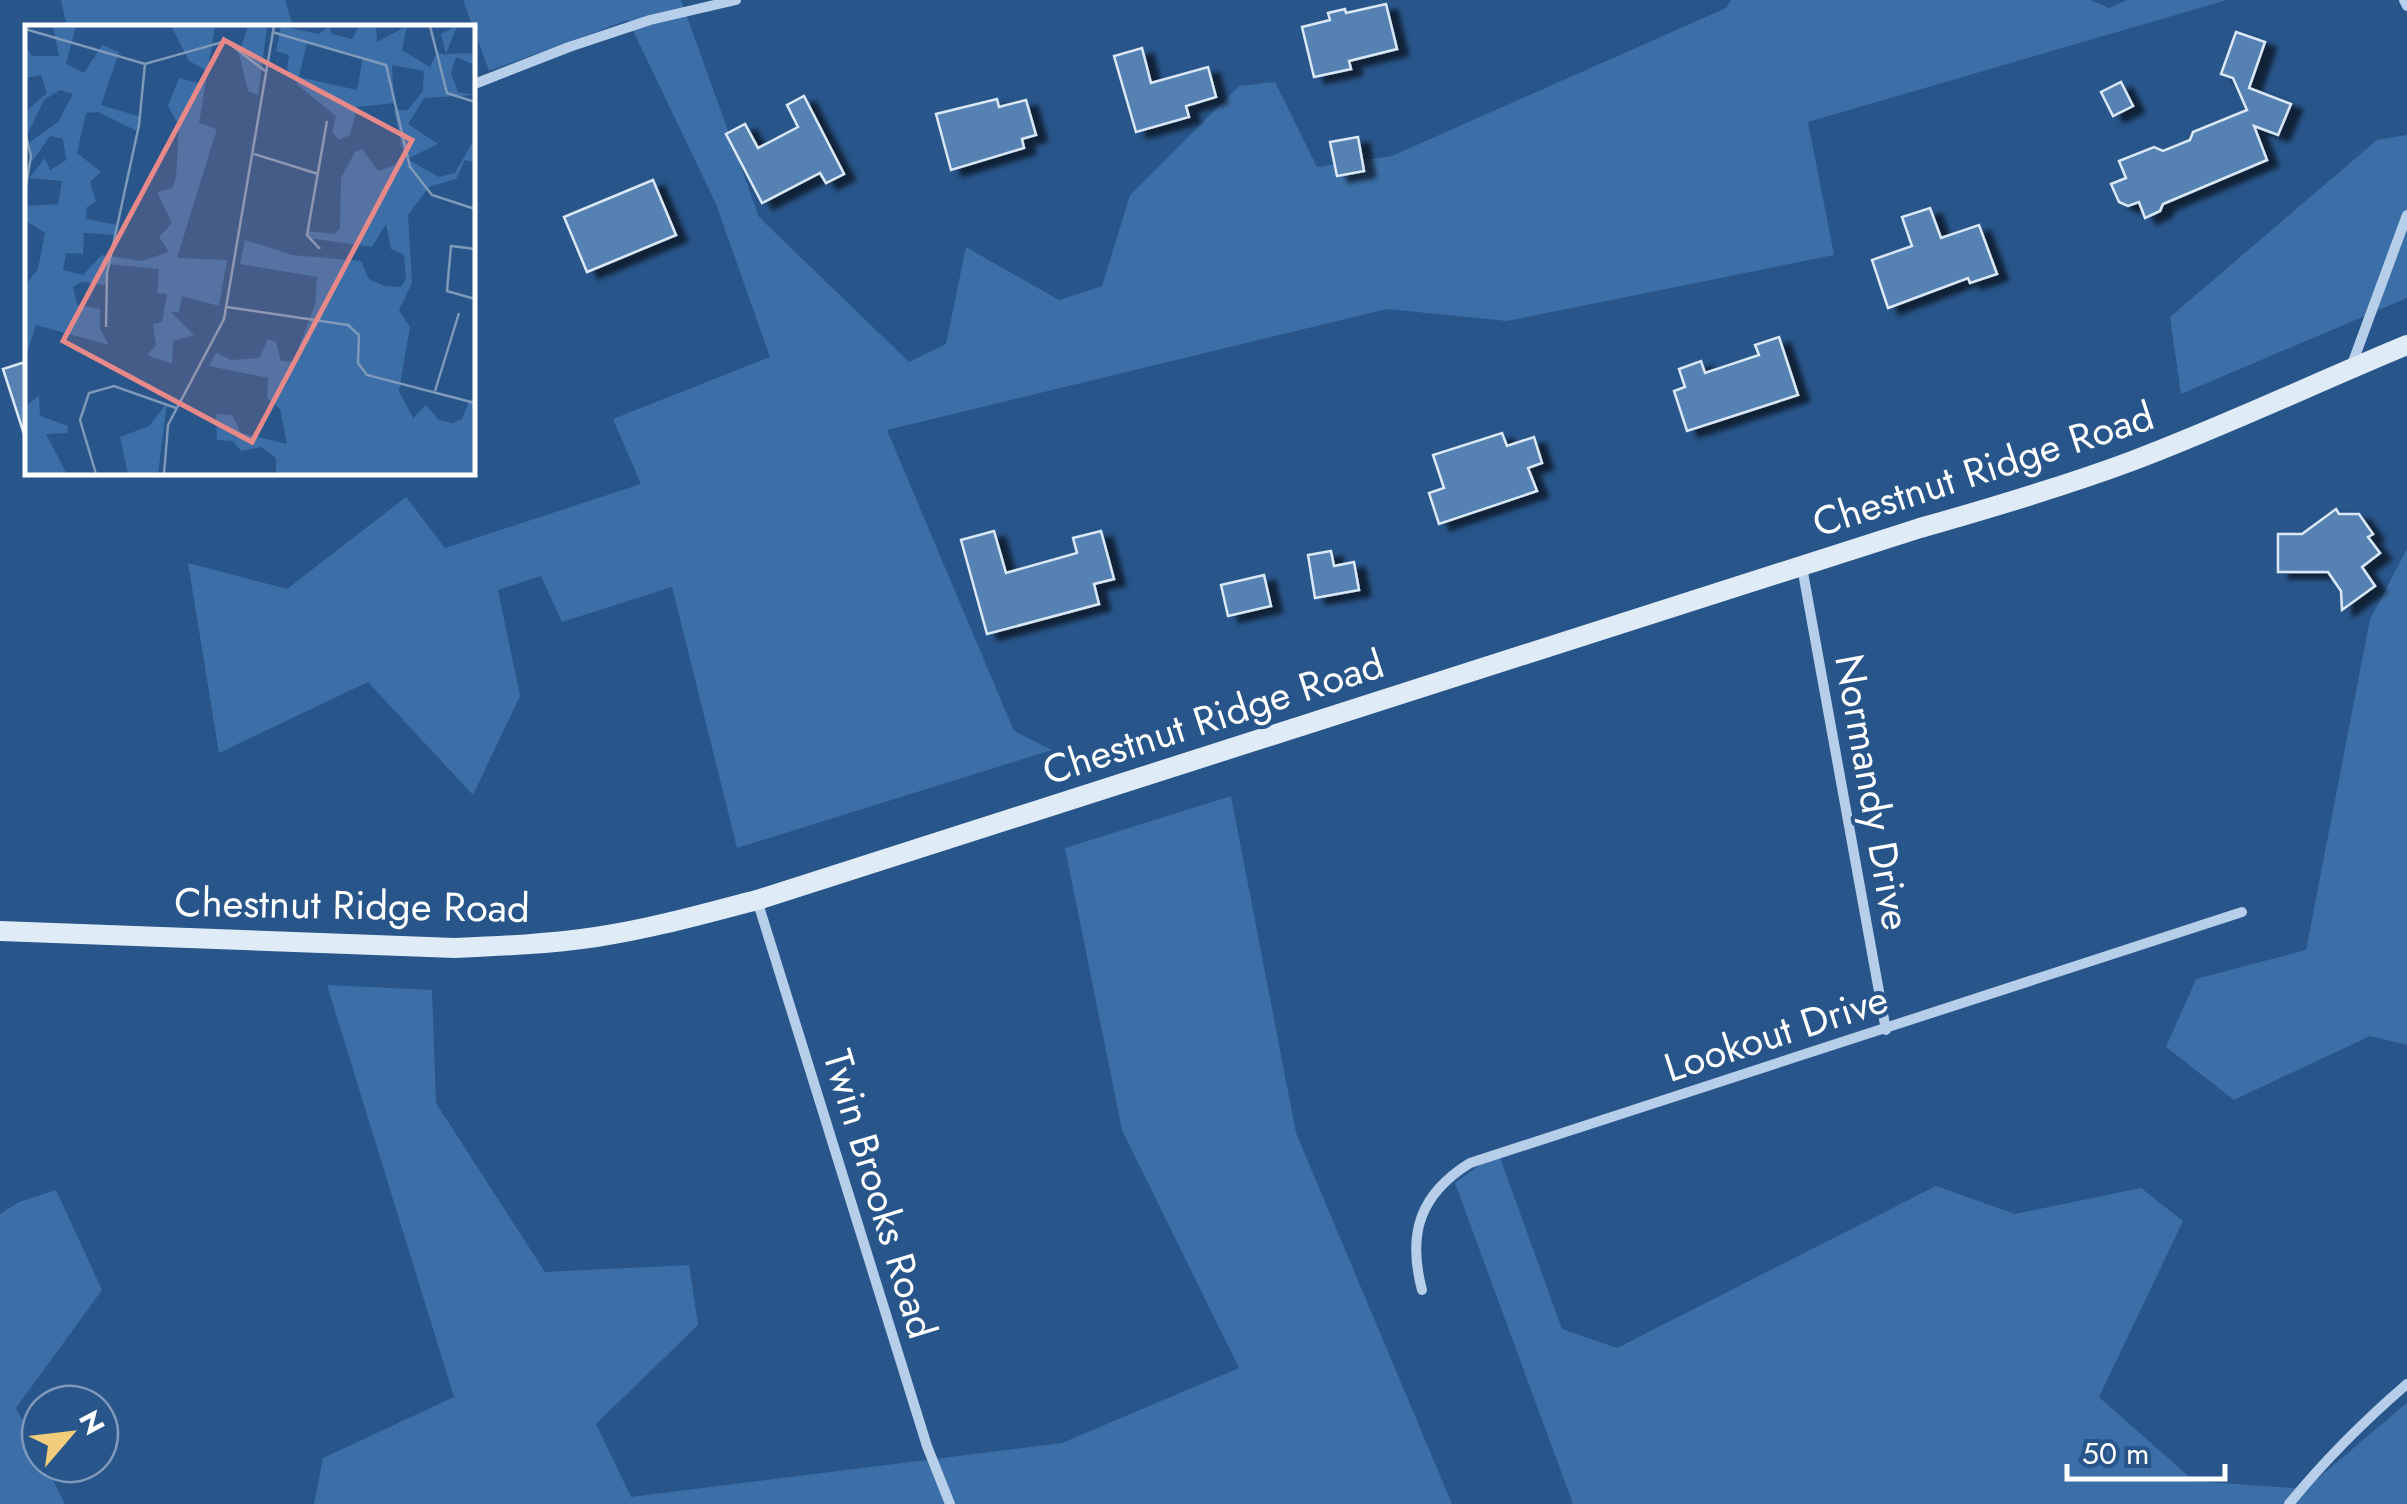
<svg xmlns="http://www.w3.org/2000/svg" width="2407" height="1504" font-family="Jost,sans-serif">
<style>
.green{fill:#3c6fa7}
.building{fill:#5481b3;stroke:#dae8f7;stroke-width:2.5;filter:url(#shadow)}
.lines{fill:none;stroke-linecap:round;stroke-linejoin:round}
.minor{stroke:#b6cee9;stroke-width:10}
.secondary{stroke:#e0ebf8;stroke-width:20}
.labels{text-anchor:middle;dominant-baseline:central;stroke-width:8;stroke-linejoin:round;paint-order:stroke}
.street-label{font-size:40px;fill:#fff;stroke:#28558a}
.inset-road{fill:none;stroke:#7e99b9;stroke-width:2.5}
.view{fill:#e88989;fill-opacity:0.15;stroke:#e88989;stroke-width:5}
.inset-edge{fill:none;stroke:#fff;stroke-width:5}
</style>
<defs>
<filter id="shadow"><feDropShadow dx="11" dy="6" stdDeviation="2.5" flood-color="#0009"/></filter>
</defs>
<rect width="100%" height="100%" fill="#28558a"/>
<g class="green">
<polygon points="61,0 285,0 293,27 67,27"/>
<polygon points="463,0 681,0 759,217 909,362 946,344 966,247 1059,300 1102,286 1130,195 1239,86 1275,82 1317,167 1392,156 1726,8 1731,0 2090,0 2109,8 2127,0 2227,0 1808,122 1834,255 1507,321 1387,309 887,430 1014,731 1052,750 737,848 672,587 562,622 541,576 498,590 520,696 473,795 368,682 219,753 188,563 287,589 406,497 445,548 641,484 613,419 770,357 716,204 628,20 489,71"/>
<polygon points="2407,135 2407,298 2181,394 2170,317 2377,140"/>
<polygon points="2407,549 2407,1045 2370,1036 2234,1100 2166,1047 2196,979 2306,950 2370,619"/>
<polygon points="1231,796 1296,1133 1452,1504 314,1504 323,1458 454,1397 327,985 432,990 436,1103 545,1272 689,1265 698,1325 596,1424 631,1497 1062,1443 1239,1368 1122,1130 1065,848"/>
<polygon points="1498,1152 1562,1329 1617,1348 1936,1186 2015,1214 2141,1188 2183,1221 2099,1397 2194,1481 2305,1489 2407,1403 2407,1504 1573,1504 1455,1183"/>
<polygon points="56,1190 102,1290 16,1408 40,1455 40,1464 45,1464 65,1504 0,1504 0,1214 19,1202"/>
</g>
<g class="building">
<polygon points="1386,4 1397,49 1349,61 1351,69 1314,77 1302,27 1330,20 1328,13 1345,9 1346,13"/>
<polygon points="2236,32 2265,42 2249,88 2291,104 2278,135 2254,126 2267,160 2163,204 2160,211 2145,218 2139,202 2128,206 2119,202 2111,184 2126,178 2119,161 2154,147 2163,151 2190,140 2193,132 2247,110 2233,78 2221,74"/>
<polygon points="1142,48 1151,83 1208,67 1216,97 1186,106 1189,117 1136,132 1114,56"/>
<polygon points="2121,82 2133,106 2113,116 2101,92"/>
<polygon points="804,96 844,174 826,183 820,173 762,203 726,134 745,124 758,148 798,127 787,105"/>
<polygon points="997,99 999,107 1026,100 1036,135 1022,139 1024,148 951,170 936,114"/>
<polygon points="1358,137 1364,171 1337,176 1330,142"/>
<polygon points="653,180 676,235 587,272 564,217"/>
<polygon points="1930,208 1941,238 1979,225 1997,274 1970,283 1968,278 1888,308 1872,260 1912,246 1902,217"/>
<polygon points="1779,337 1798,395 1687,431 1674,391 1685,387 1679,369 1701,361 1705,373 1759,355 1755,345"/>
<polygon points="28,361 28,433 24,434 3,369"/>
<polygon points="1502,433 1507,446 1534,437 1542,463 1528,468 1537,491 1439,524 1429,493 1444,488 1433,455"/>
<polygon points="2336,509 2339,514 2359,514 2373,534 2368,537 2380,553 2362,567 2375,586 2342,610 2341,591 2328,572 2278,572 2278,534 2302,534"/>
<polygon points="994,531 1006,573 1077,553 1073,538 1101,531 1114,579 1094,584 1099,604 987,634 961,540"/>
<polygon points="1331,551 1334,566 1354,562 1359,590 1315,598 1308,555"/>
<polygon points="1264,575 1271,606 1228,616 1221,585"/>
</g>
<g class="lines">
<g class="minor">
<polyline points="2404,0 2407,6"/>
<polyline points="472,85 569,47 650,20 736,0"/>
<polyline points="2351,367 2407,215"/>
<polyline points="1802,567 1886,1030"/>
<polyline points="757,900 927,1446 950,1504"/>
<path d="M1422,1290C1407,1233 1420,1194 1470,1163L2242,912"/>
<path d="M2289,1504C2325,1460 2364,1421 2407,1384"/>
</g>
<path class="secondary" d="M0,931L455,948C502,946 549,944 596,937C650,929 703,914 757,900L1920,528C1991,508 2062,487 2132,461C2225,426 2315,383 2407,345"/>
</g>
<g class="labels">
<g class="street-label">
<text transform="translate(1983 469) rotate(-18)">Chestnut Ridge Road</text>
<text transform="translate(1213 717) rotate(-18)">Chestnut Ridge Road</text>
<text transform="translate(1873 792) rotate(80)">Normandy Drive</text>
<text transform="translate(352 905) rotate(1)">Chestnut Ridge Road</text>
<text transform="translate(1776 1033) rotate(-18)">Lookout Drive</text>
<text transform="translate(880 1194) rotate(73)">Twin Brooks Road</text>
</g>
</g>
<g transform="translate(25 25)">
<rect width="450" height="450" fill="#28558a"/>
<path d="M28,1H51L41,39L59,48L77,20L94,27L76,80L116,92L114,107L73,87L61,88L52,128L76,147L65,157L71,177L62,182L61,194L93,200L90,210L59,208L58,229L41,228L38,245L58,250L77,230L116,236L144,227L134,212L147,198L132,167L147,163L151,152L154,101L143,81L154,53L173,58L180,45L164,36L146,1H190L174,98L192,104L152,233L202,235L194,281L157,271L154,287H146L169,310L148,316L147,339L122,330L131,320L128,299L137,297L142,269L132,268L134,244L83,239L80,260L56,257L48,262L52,280L75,284V304L84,320L11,300L0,334V261L13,244L20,208L0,195V181L33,179L37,156L4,153L20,133L25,145L41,135L38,114L25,111L6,138L5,117L33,97L48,69L35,65L19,75L2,110L0,87L22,68L16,50L0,53V20L7,31H34ZM223,1L242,3L233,70L223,66L214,28ZM256,1L294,9L304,1L307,9L327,14L334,1H351L352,17L382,1L377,25L405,42L412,27L421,30L416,9L432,1L421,29L450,28V40L431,32L426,48L433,67L450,70L399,73L383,99L413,119L382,134L414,152L430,148L448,116L450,137L440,135L431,154L404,162L383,190L387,258L374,285L385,302L374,366L388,393L401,380L414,395L428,398L437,394L444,376L450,377V449H251V433L236,422L216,426L208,416L192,415L191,389L207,390L216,408L262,419L255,384L242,373L243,353L184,341L191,328L206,335L234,333L243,314L251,317L256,336L268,337L290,280L292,252L215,239L220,215L267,230L336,236L344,254L359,261L376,262L381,254L379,230L366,224L361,199L347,222L283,213L282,206L309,209L315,204L316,153L330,127L337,124L353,146L370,140L378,127L369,85H383L398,66L399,46L367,40L369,78L332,82L325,110L314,115L307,107L311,91L274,61L262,44L264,30L251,26ZM282,17L338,32L332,65L274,52ZM14,370L15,391L43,401L42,408L21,409L42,449H0V382ZM142,378L133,449H103L95,412L124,401Z" fill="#3c6fa7" fill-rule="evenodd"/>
<path class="inset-road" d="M405,1L422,68L450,77M0,4L120,39L201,16L240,46M247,7L361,40L385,142L407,170L450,184M0,106L6,131L0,167M229,129L293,149M295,224L282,210L302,96M450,224L426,221L422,266L450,274M202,282L323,300L334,310L333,338L342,350L450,378M81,302L82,248L114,100L120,39M410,366L434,288M71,449L55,395L64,368L89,361L151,383M139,449L143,400L199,294L249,1"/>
<path class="view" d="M199,15L387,115L227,417L38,316Z"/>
<rect width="450" height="450" class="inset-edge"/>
</g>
<g transform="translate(70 1434) rotate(62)"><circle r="48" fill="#28558a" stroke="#7e99b9" stroke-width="2.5"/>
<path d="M0-8L18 38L0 25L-18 38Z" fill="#f1cc7b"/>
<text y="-15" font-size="28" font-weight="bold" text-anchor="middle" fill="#ffffff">N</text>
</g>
<path d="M2067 1464v15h158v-15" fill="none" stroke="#ffffff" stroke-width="5"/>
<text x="2082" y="1464" font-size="30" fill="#ffffff" stroke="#28558a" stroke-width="8" paint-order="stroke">50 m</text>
</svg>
